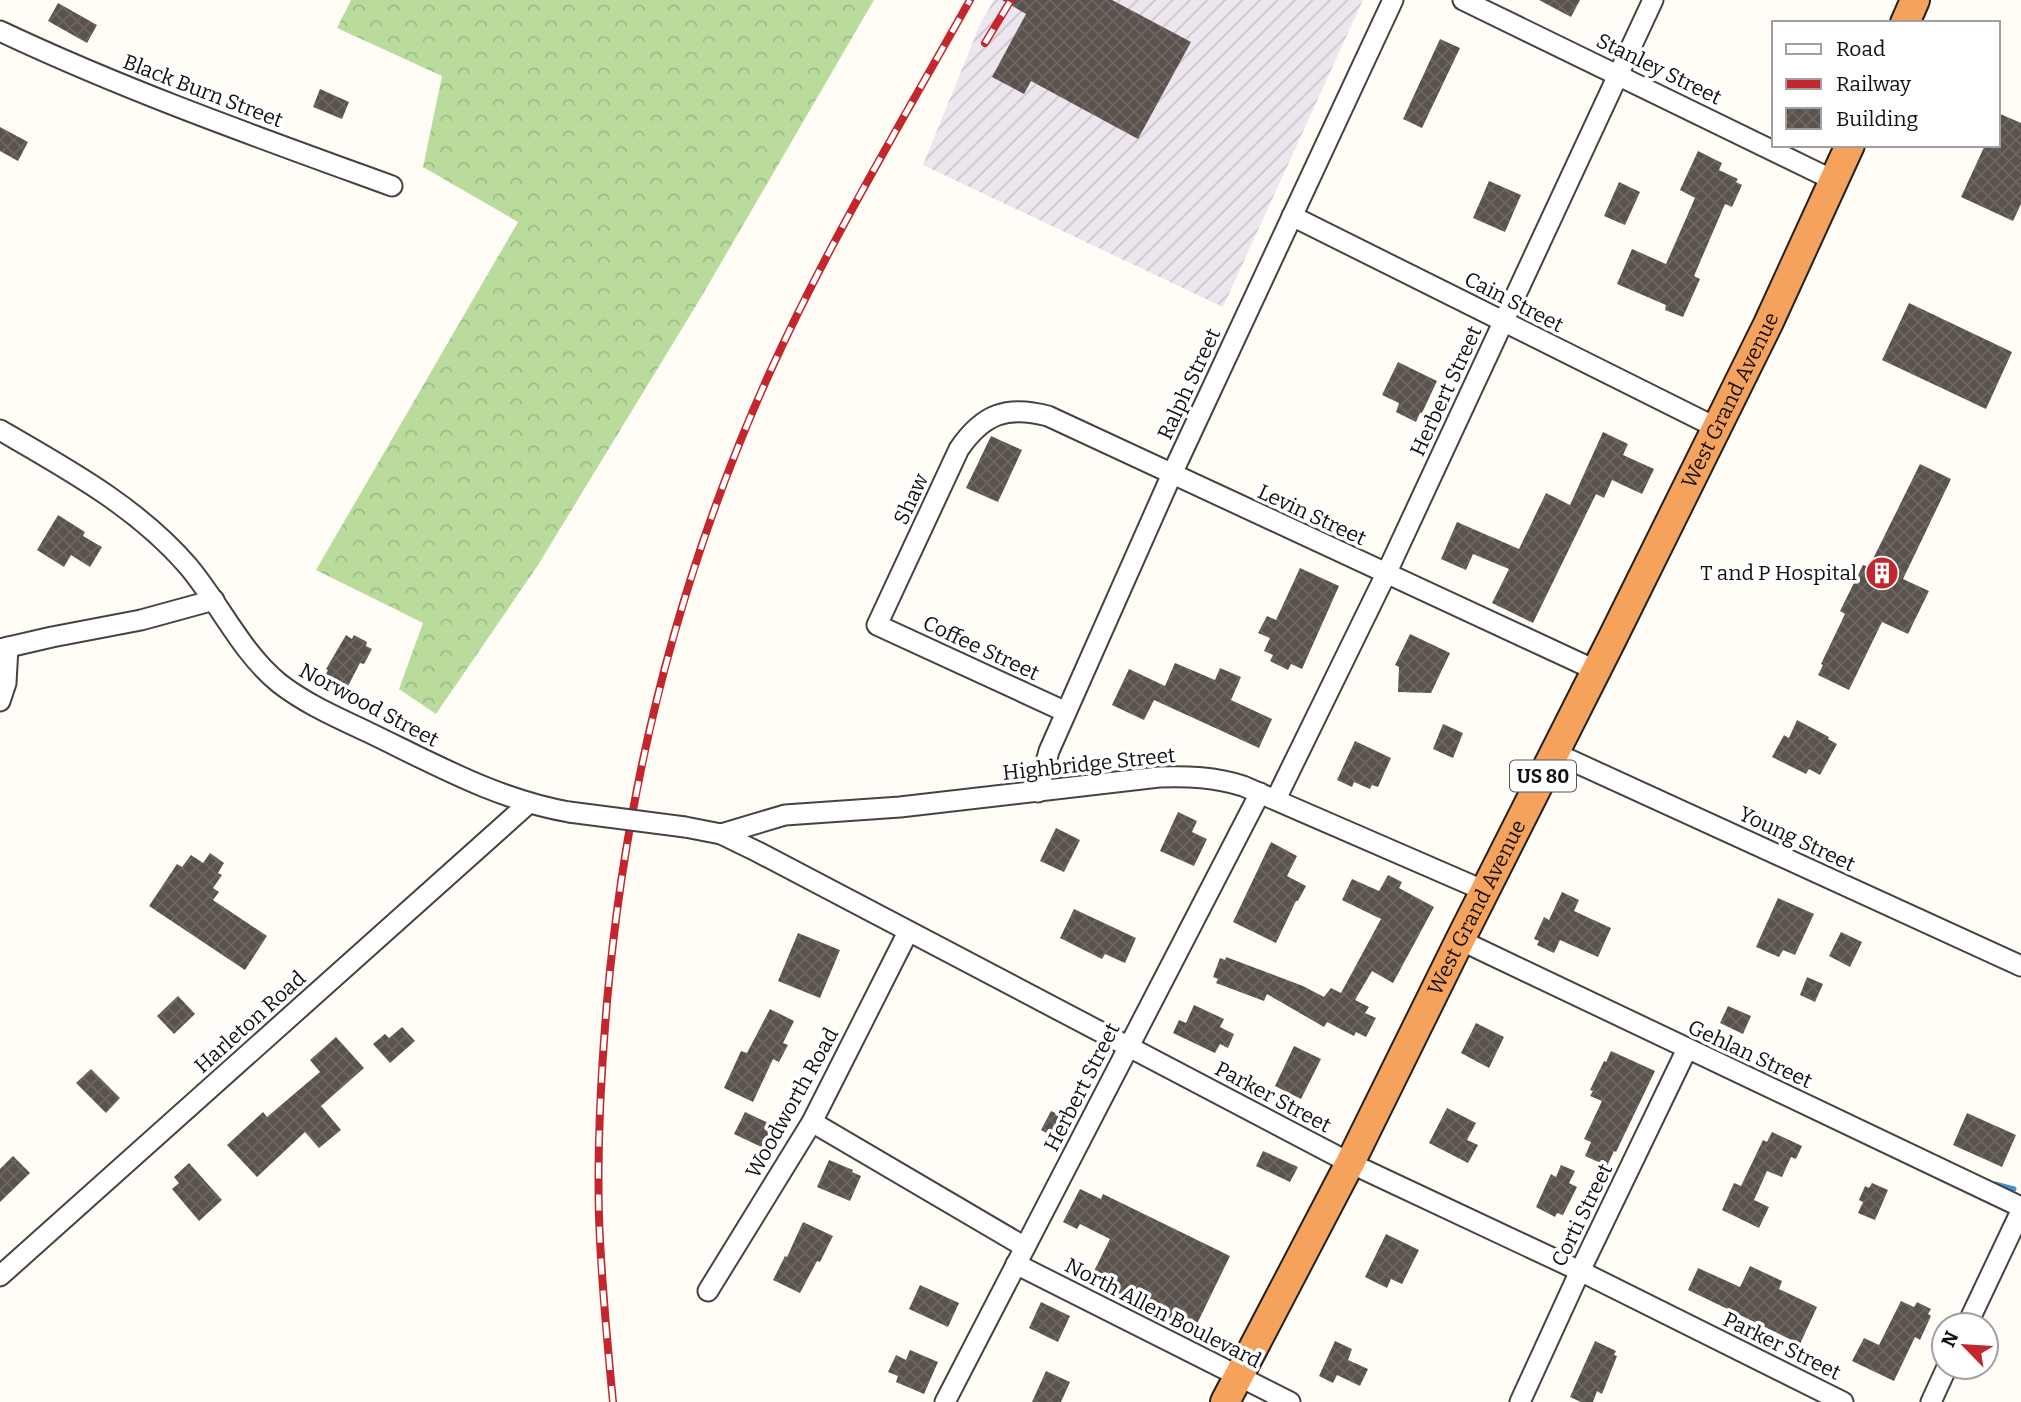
<svg xmlns="http://www.w3.org/2000/svg" width="2021" height="1402" font-family="Bitter,serif">
<style>
.industrial{fill:url(#industrial-furrows)}
.forest{fill:url(#forest-crowns)}
.lines{fill:none;stroke-linecap:round;stroke-linejoin:round}
.stream{stroke:#3f96cf;stroke-width:5}
.building{fill:url(#building-cross-hatch)}
.minor-casing{stroke:#444;stroke-width:23}
.highway-casing{stroke:#222;stroke-width:32}
.minor{stroke:#fff;stroke-width:19}
.highway{stroke:#f5a25d;stroke-width:28}
.rail-casing{stroke:#c4262e;stroke-width:8}
.rail{stroke:#fff;stroke-width:5;stroke-dasharray:16;stroke-linecap:butt}
.minor-bridge-casing{stroke:#444;stroke-width:23;stroke-linecap:butt}
.minor-bridge{stroke:#fff;stroke-width:19}
.labels{text-anchor:middle;dominant-baseline:central;stroke-width:7;stroke-linejoin:round;paint-order:stroke}
.shield{fill:#fff;stroke:#585858;stroke-width:2}
.shield-label{font-size:19px;font-weight:bold;fill:#111}
.street-label{font-size:21px;fill:#111;stroke:#fff}
.poi-label{font-size:21px;fill:#111;stroke:#fff;text-anchor:end}
</style>
<defs>
<pattern id="industrial-furrows" width="10" height="10" patternUnits="userSpaceOnUse" patternTransform="scale(1.75)"><rect width="10" height="10" fill="#eee6ef"/><path d="M-1 1l2-2M0 10L10 0M9 11l2-2" fill="none" stroke="#cbc4cc"/></pattern>
<pattern id="forest-crowns" width="20" height="18" patternUnits="userSpaceOnUse" patternTransform="scale(1.75)"><rect width="20" height="18" fill="#b9dc9c"/><path d="M2 6a3 3 0 1 1 6 0M12 15a3 3 0 1 1 6 0" fill="none" stroke="#9ebc85"/></pattern>
<pattern id="building-cross-hatch" width="8" height="8" patternUnits="userSpaceOnUse" patternTransform="scale(1.75)"><rect width="8" height="8" fill="#5a524d"/><path d="M0 0l8 8M0 8l8-8" fill="none" stroke="#6d6662"/></pattern>
</defs>
<rect width="100%" height="100%" fill="#fffdf5"/>
<polygon class="industrial" points="994,0 1363,0 1223,307 923,165 981,22"/>
<polygon class="forest" points="351,0 874,0 700,299 538,565 436,714 399,689 423,623 316,570 518,222 423,167 442,76 337,28"/>
<g class="lines">
<polyline class="stream" points="1995,1184 2014,1189"/>
</g>
<g class="building">
<polygon points="1002,0 1112,0 1191,42 1138,139 1031,81 1024,94 992,77 1026,14"/>
<polygon points="1539,0 1580,0 1571,17"/>
<polygon points="58,3 97,25 87,43 48,21"/>
<polygon points="1440,39 1460,48 1422,128 1403,119"/>
<polygon points="320,89 349,102 342,119 313,107"/>
<polygon points="1998,113 2021,123 2021,204 2013,221 1961,197 1985,145 1998,145"/>
<polygon points="0,127 28,142 18,161 0,151"/>
<polygon points="1698,151 1722,163 1719,170 1738,179 1736,182 1742,185 1732,207 1725,204 1694,276 1700,279 1683,317 1665,310 1666,305 1617,284 1632,249 1666,264 1695,198 1680,190"/>
<polygon points="1489,181 1521,195 1505,232 1473,218"/>
<polygon points="1619,182 1640,192 1625,225 1604,216"/>
<polygon points="1909,303 2012,352 1986,409 1882,360"/>
<polygon points="1398,362 1437,381 1422,413 1420,413 1416,422 1396,412 1399,403 1382,395"/>
<polygon points="1603,432 1628,444 1623,455 1654,469 1642,494 1612,480 1604,498 1596,494 1533,623 1492,603 1509,569 1473,554 1466,570 1441,559 1457,522 1519,549 1546,493 1570,505"/>
<polygon points="991,436 1022,450 998,502 966,488"/>
<polygon points="1920,464 1951,479 1903,579 1929,591 1908,634 1882,622 1849,690 1818,675 1823,665 1821,664 1845,614 1840,611 1863,565 1869,567"/>
<polygon points="58,515 85,532 83,536 102,547 90,567 71,555 64,567 37,550"/>
<polygon points="1300,568 1339,586 1302,669 1291,664 1288,670 1270,661 1273,655 1264,651 1270,638 1258,633 1267,616 1276,620"/>
<polygon points="1410,634 1450,653 1431,693 1398,692 1399,667 1395,665"/>
<polygon points="346,635 352,639 354,635 367,642 366,646 372,649 364,664 360,663 348,686 326,674 328,670 326,669"/>
<polygon points="1175,663 1215,680 1220,668 1241,677 1231,700 1272,719 1259,748 1154,700 1144,720 1112,705 1129,669 1165,686"/>
<polygon points="1797,720 1829,737 1828,739 1837,744 1820,775 1809,769 1806,774 1772,757 1784,735 1789,738"/>
<polygon points="1443,724 1463,733 1453,758 1433,749"/>
<polygon points="1355,741 1391,758 1378,787 1372,785 1370,789 1354,782 1352,787 1337,780"/>
<polygon points="1178,812 1197,821 1192,832 1207,839 1194,866 1160,851"/>
<polygon points="1056,828 1080,840 1064,872 1040,861"/>
<polygon points="1271,842 1297,856 1287,876 1306,886 1298,901 1296,901 1276,943 1233,922"/>
<polygon points="210,853 224,863 218,873 222,875 213,888 219,892 213,900 267,936 245,970 149,906 177,864 182,867 191,855 203,863"/>
<polygon points="1388,875 1402,882 1399,888 1434,907 1393,983 1372,971 1355,1000 1369,1007 1365,1013 1376,1018 1366,1037 1356,1032 1354,1036 1327,1022 1324,1027 1267,994 1264,1001 1216,983 1218,979 1213,977 1220,958 1225,960 1226,957 1303,986 1324,997 1331,988 1341,993 1381,919 1342,900 1352,879 1379,891"/>
<polygon points="1562,892 1579,900 1574,911 1611,928 1598,957 1560,940 1554,953 1537,945 1539,941 1534,939 1544,917 1549,920"/>
<polygon points="1778,898 1814,914 1795,955 1783,950 1779,957 1756,947"/>
<polygon points="1074,909 1136,938 1125,963 1105,954 1102,959 1060,938"/>
<polygon points="1841,932 1862,942 1850,967 1829,956"/>
<polygon points="798,933 840,950 820,998 778,981"/>
<polygon points="1807,977 1823,984 1815,1002 1800,995"/>
<polygon points="178,996 195,1014 174,1034 157,1016"/>
<polygon points="1194,1005 1224,1019 1220,1027 1234,1034 1228,1048 1220,1044 1215,1053 1173,1033 1179,1020 1186,1023"/>
<polygon points="1728,1006 1751,1016 1743,1034 1720,1023"/>
<polygon points="770,1009 794,1021 783,1043 788,1045 779,1062 773,1059 753,1102 724,1088 741,1051 747,1053"/>
<polygon points="1476,1023 1504,1037 1489,1068 1461,1053"/>
<polygon points="402,1027 415,1041 390,1063 373,1044 385,1034 389,1038"/>
<polygon points="336,1037 364,1068 321,1106 341,1130 319,1148 305,1132 257,1177 227,1145 263,1112 267,1117 320,1072 310,1060"/>
<polygon points="1294,1046 1321,1059 1301,1099 1275,1086"/>
<polygon points="1611,1051 1655,1071 1616,1152 1614,1151 1607,1166 1585,1156 1591,1142 1584,1139 1602,1101 1590,1096 1593,1091 1590,1090 1604,1061 1606,1062"/>
<polygon points="91,1069 120,1098 106,1113 76,1083"/>
<polygon points="1447,1108 1476,1123 1467,1140 1478,1145 1468,1163 1429,1143"/>
<polygon points="1051,1111 1070,1120 1060,1140 1041,1130"/>
<polygon points="745,1112 783,1130 772,1152 734,1134"/>
<polygon points="1967,1113 2016,1135 2002,1167 1953,1145"/>
<polygon points="1772,1132 1802,1146 1796,1159 1791,1157 1782,1177 1767,1171 1754,1200 1769,1207 1759,1228 1722,1210 1734,1183 1741,1186 1763,1140 1767,1142"/>
<polygon points="1263,1151 1298,1167 1290,1182 1256,1166"/>
<polygon points="13,1156 30,1173 0,1202 0,1169"/>
<polygon points="829,1160 853,1170 852,1172 861,1176 850,1201 817,1187"/>
<polygon points="189,1163 222,1200 199,1221 172,1189 179,1183 174,1177"/>
<polygon points="1561,1165 1575,1171 1569,1183 1577,1187 1563,1215 1557,1213 1555,1217 1536,1207 1551,1174 1556,1177"/>
<polygon points="1872,1183 1888,1190 1875,1220 1858,1213 1863,1202 1859,1200 1865,1186 1869,1188"/>
<polygon points="1080,1189 1101,1199 1103,1194 1230,1256 1194,1330 1090,1279 1110,1239 1080,1224 1077,1229 1063,1222"/>
<polygon points="803,1222 833,1236 820,1262 817,1261 800,1293 773,1280 785,1256 787,1257"/>
<polygon points="1386,1234 1419,1250 1402,1284 1391,1279 1387,1288 1365,1277"/>
<polygon points="1750,1266 1782,1281 1779,1289 1817,1307 1800,1344 1688,1290 1698,1268 1740,1287"/>
<polygon points="920,1285 959,1303 948,1327 909,1309"/>
<polygon points="1901,1301 1914,1307 1917,1302 1931,1309 1928,1314 1931,1316 1920,1340 1915,1337 1894,1381 1852,1361 1864,1338 1879,1345"/>
<polygon points="1041,1302 1070,1316 1058,1342 1029,1328"/>
<polygon points="1335,1341 1352,1349 1348,1360 1368,1369 1360,1386 1337,1375 1333,1383 1319,1376"/>
<polygon points="1595,1341 1616,1351 1614,1355 1617,1356 1602,1394 1597,1391 1593,1402 1581,1402 1570,1397"/>
<polygon points="910,1350 938,1362 924,1394 896,1382 898,1376 888,1372 896,1355 906,1360"/>
<polygon points="1046,1371 1070,1382 1061,1402 1032,1402"/>
</g>
<g class="lines">
<defs>
<g id="minor">
<polyline points="1463,0 1835,181"/>
<path d="M0,31C127,91 260,138 392,186"/>
<polyline points="1292,216 1717,428"/>
<path d="M0,430C67,469 136,506 188,566C220,604 241,652 279,683C307,705 341,719 372,734C436,765 499,800 569,812"/>
<polyline points="0,649 52,637 141,620 214,600"/>
<polyline points="0,701 6,683 8,647"/>
<path d="M1066,712L877,625L959,449C983,414 1007,405 1048,416L1595,670"/>
<polyline points="1555,753 2021,966"/>
<polyline points="1038,792 1049,751 1172,474 1393,0"/>
<polyline points="1276,799 1386,574 1653,0"/>
<polyline points="685,827 721,834 758,852 1350,1163 1580,1271 1843,1402"/>
<path d="M721,834L785,815L900,807L1159,777C1188,776 1215,777 1243,786L1485,891"/>
<polyline points="1460,940 2021,1207"/>
<polyline points="812,1122 1025,1247"/>
<polyline points="1016,1264 1290,1402"/>
<polyline points="0,1276 529,803"/>
<polyline points="708,1291 812,1122 908,932"/>
<polyline points="1967,1325 2021,1211"/>
<polyline points="945,1402 1260,793"/>
<polyline points="1520,1402 1580,1271 1687,1049"/>
<polyline points="1931,1402 1947,1367"/>
</g>
<g id="highway">
<polyline points="1905,23 1915,0"/>
<path id="s1" d="M1225,1402L1350,1163L1460,940L1612,639L1768,324L1850,145"/>
</g>
</defs>
<use href="#minor" class="minor-casing"/>
<use href="#highway" class="highway-casing"/>
<use href="#minor" class="minor"/>
<use href="#highway" class="highway"/>
<defs>
<g id="rail">
<polyline points="985,43 1011,0"/>
<path d="M613,1402C607,1340 601,1279 599,1217C597,1145 601,1073 607,1002C626,785 680,571 770,372C828,244 901,123 970,0"/>
</g>
</defs>
<use href="#rail" class="rail-casing"/>
<use href="#rail" class="rail"/>
<defs>
<polyline id="minor-bridge" points="569,812 685,827"/>
</defs>
<use href="#minor-bridge" class="minor-bridge-casing"/>
<use href="#minor-bridge" class="minor-bridge"/>
</g>
<defs>
<symbol id="building-disc" viewBox="-11 -11 22 22"><circle r="9.5" fill="#c4262e" stroke="#fff"/><path d="M-4-6H4V6H1V3H-1V6H-4ZM-2.5-4.3h1.7v1.8h-1.7ZM.8-4.3h1.7v1.8H.8ZM-2.5-1h1.7V.8h-1.7ZM.8-1h1.7V.8H.8Z" fill="#fff"/></symbol>
</defs>
<g fill-rule="evenodd">
<use href="#building-disc" x="1863" y="554" width="38" height="38"/>
</g>
<g class="labels">
<rect class="shield" x="1510" y="760.5" width="66" height="31" rx="5"/>
<g class="shield-label">
<text x="1543" y="776">US 80</text>
</g>
<g class="street-label">
<text transform="translate(1659 69) rotate(26)">Stanley Street</text>
<text transform="translate(203 91) rotate(21)">Black Burn Street</text>
<text transform="translate(1514 302) rotate(27)">Cain Street</text>
<text transform="translate(1189 384) rotate(-65)">Ralph Street</text>
<text transform="translate(1446 391) rotate(-65)">Herbert Street</text>
<text stroke="none"><textPath href="#s1" startOffset="1122">West Grand Avenue</textPath></text>
<text transform="translate(911 499) rotate(-65)">Shaw</text>
<text transform="translate(1312 515) rotate(25)">Levin Street</text>
<text transform="translate(981 648) rotate(25)">Coffee Street</text>
<text transform="translate(369 705) rotate(28)">Norwood Street</text>
<text transform="translate(1089 764) rotate(-6)">Highbridge Street</text>
<text transform="translate(1797 839) rotate(25)">Young Street</text>
<text stroke="none"><textPath href="#s1" startOffset="555">West Grand Avenue</textPath></text>
<text transform="translate(250 1022) rotate(-42)">Harleton Road</text>
<text transform="translate(1750 1054) rotate(25)">Gehlan Street</text>
<text transform="translate(1082 1087) rotate(-63)">Herbert Street</text>
<text transform="translate(1273 1097) rotate(28)">Parker Street</text>
<text transform="translate(792 1103) rotate(-61)">Woodworth Road</text>
<text transform="translate(1582 1215) rotate(-64)">Corti Street</text>
<text transform="translate(1163 1313) rotate(27)">North Allen Boulevard</text>
<text transform="translate(1782 1346) rotate(26)">Parker Street</text>
</g>
<g class="poi-label">
<text x="1857" y="573">T and P Hospital</text>
</g>
</g>
<rect x="1772" y="21" width="228" height="126" fill="#ffffff" stroke="#a0a0a0" stroke-width="2"/>
<rect x="1786" y="44" width="35" height="10" fill="#ffffff" stroke="#a0a0a0" stroke-width="2"/>
<text x="1836" y="56" font-size="21" fill="#111111">Road</text>
<rect x="1786" y="79" width="35" height="10" fill="#c4262e" stroke="#a0a0a0" stroke-width="2"/>
<text x="1836" y="91" font-size="21" fill="#111111">Railway</text>
<rect x="1786" y="108" width="35" height="21" fill="url(#building-cross-hatch)" stroke="#a0a0a0" stroke-width="2"/>
<text x="1836" y="126" font-size="21" fill="#111111">Building</text>
<g transform="translate(1965 1346) rotate(295)"><circle r="33" fill="#ffffff" stroke="#a0a0a0" stroke-width="2"/>
<path d="M0-5L12 26L0 18L-12 26Z" fill="#c4262e"/>
<text y="-10" font-size="19" font-weight="bold" text-anchor="middle" fill="#111111">N</text>
</g>
</svg>
